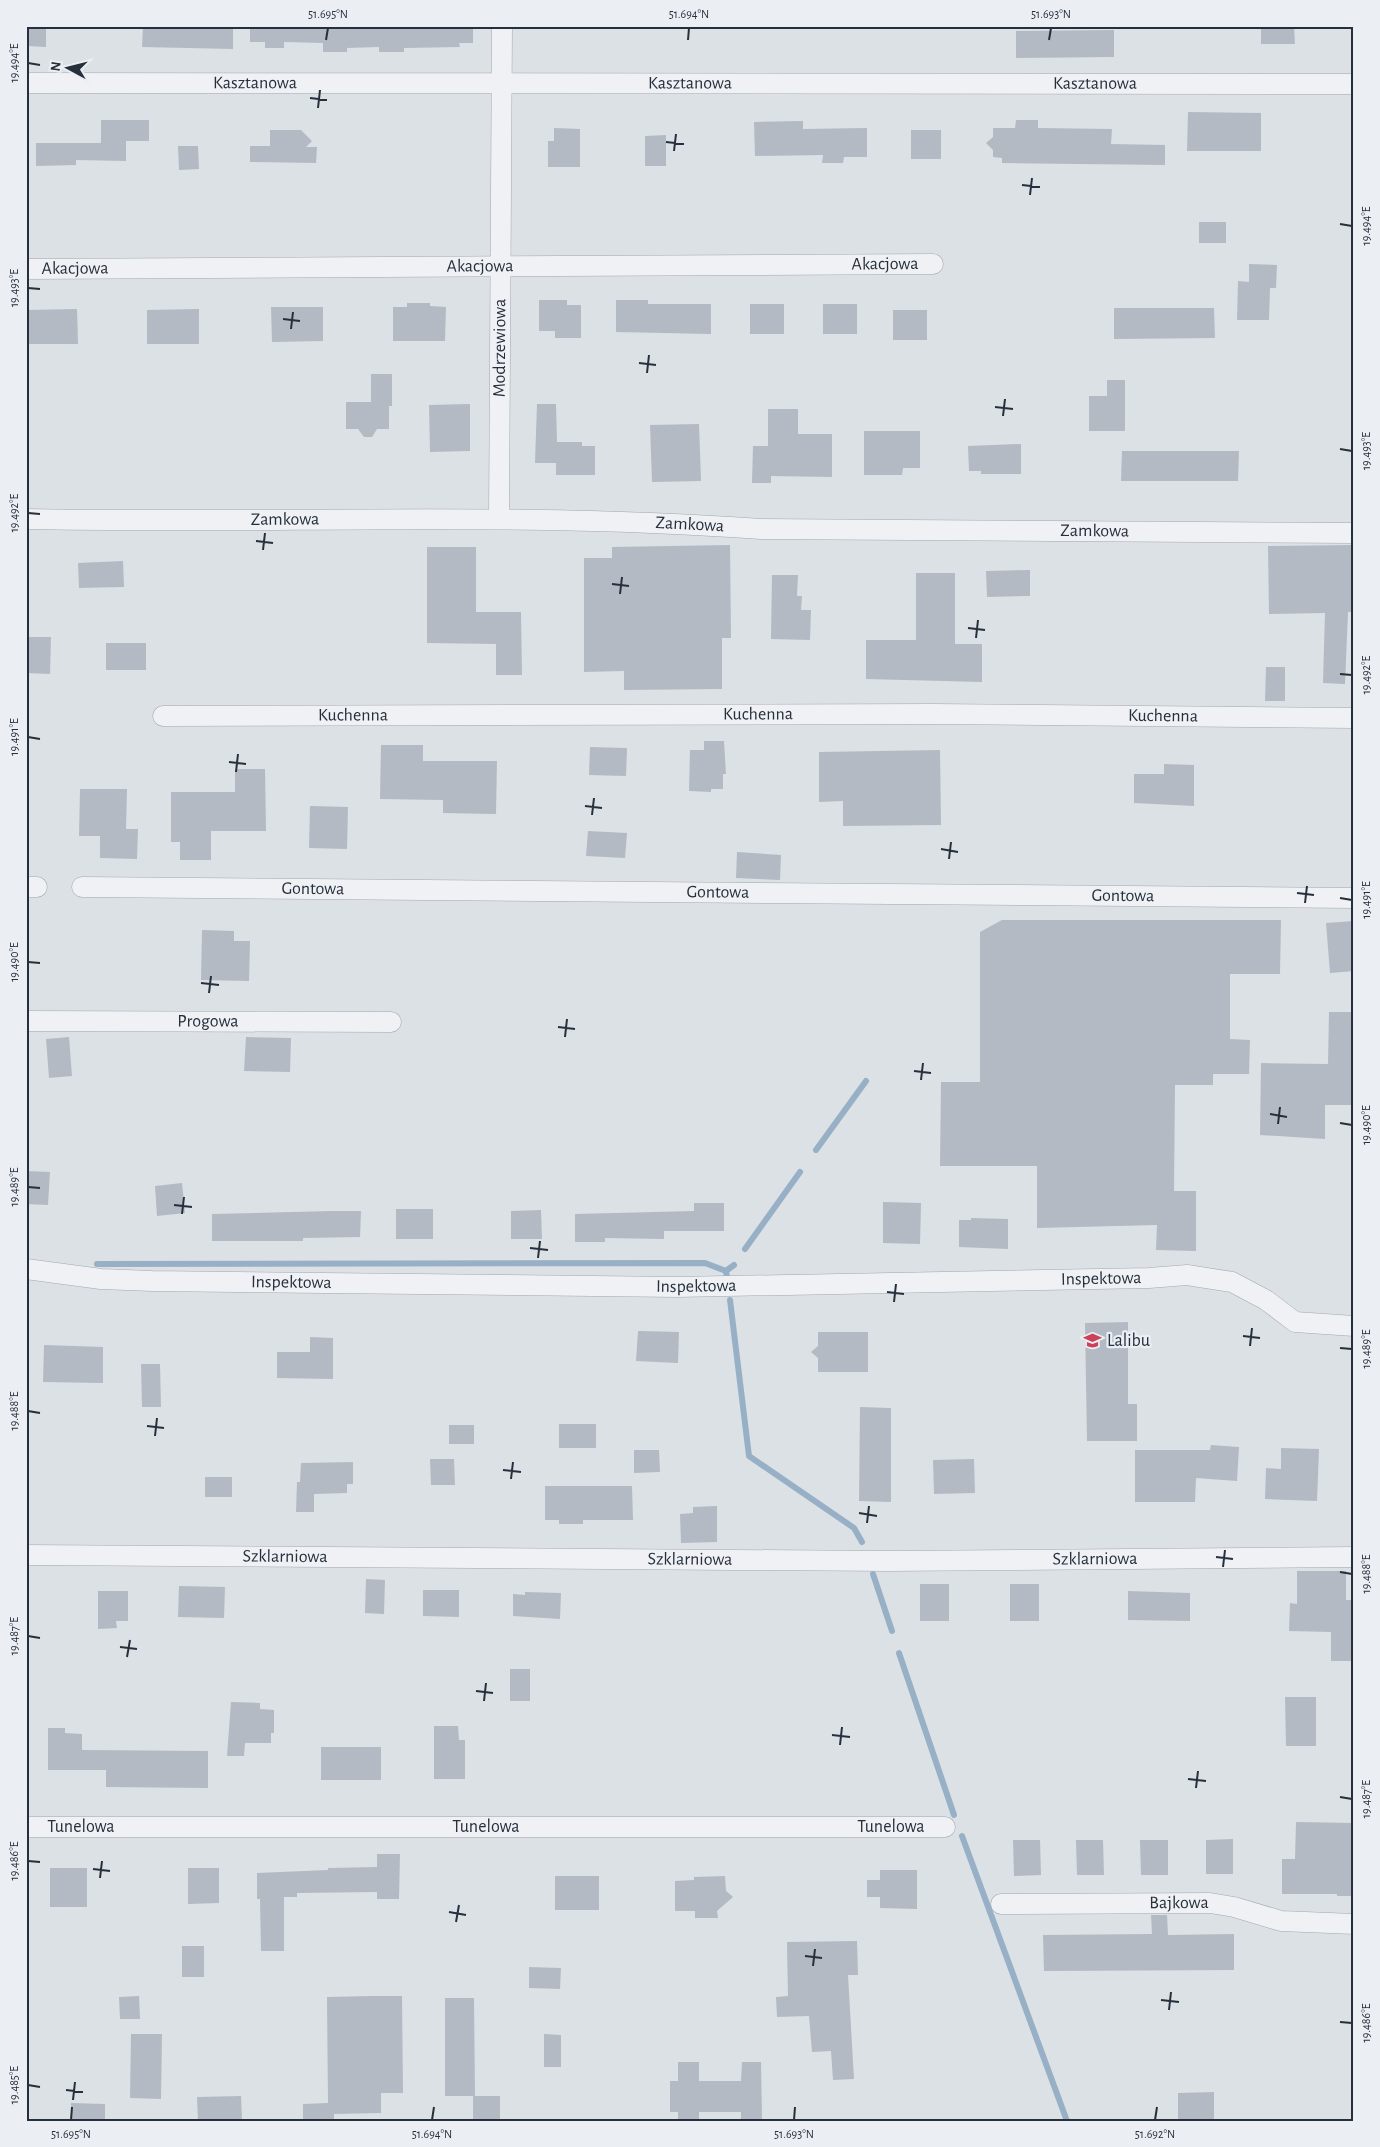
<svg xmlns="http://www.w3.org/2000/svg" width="1380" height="2147" font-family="'Alegreya Sans',sans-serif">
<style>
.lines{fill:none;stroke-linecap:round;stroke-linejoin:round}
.stream{stroke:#97b0c6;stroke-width:6}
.building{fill:#b3bac3}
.minor-casing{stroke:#a2a8b0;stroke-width:21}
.minor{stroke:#eff1f5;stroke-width:20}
.ticks{fill:none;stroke:#262f3c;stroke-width:2}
.labels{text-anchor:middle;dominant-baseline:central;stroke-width:4.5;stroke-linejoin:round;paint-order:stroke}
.street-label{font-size:18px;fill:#262f3c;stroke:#ebeff4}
.poi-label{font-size:18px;fill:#262f3c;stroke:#ebeff4;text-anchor:start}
.neatline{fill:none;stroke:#262f3c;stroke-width:2}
.ticks-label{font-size:12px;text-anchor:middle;fill:#262f3c}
</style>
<rect width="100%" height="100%" fill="#dce1e6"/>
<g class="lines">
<g class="stream">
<polyline points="816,1150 866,1081"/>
<polyline points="745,1249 800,1172"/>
<polyline points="97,1264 705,1263 726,1271"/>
<polyline points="727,1278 726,1271 734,1265"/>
<polyline points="730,1300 749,1456 854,1528 862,1542"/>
<polyline points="873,1574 892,1631"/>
<polyline points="899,1653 954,1815"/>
<polyline points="962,1836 1067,2121"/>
</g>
</g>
<g class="building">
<polygon points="27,26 46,26 46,47 27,46"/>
<polygon points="143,26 233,26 233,49 142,47"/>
<polygon points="250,26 473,26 473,43 459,43 460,47 404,48 404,52 379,52 379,47 347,48 347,52 323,52 323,43 284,42 284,48 265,48 265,42 250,42"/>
<polygon points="1261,26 1294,26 1295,44 1261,44"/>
<polygon points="1114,30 1114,57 1016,58 1016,31"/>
<polygon points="1188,112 1261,113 1261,151 1187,151"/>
<polygon points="101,120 149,120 149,141 126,141 126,161 76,160 76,165 36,166 36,143 101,143"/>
<polygon points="1016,120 1038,120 1038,128 1112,129 1111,144 1165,145 1165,165 1002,163 1002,158 993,157 993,150 986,143 993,137 993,128 1015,128"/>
<polygon points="803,121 803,129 867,128 867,157 844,157 843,163 822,163 823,155 755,156 754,122"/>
<polygon points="554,128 580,129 580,167 548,167 548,141 554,141"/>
<polygon points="270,130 301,130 312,141 306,147 317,147 316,163 250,162 250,146 270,146"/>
<rect x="911" y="130" width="30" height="29"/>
<polygon points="666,135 666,166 645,166 645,136"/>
<polygon points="178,146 198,146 199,169 179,170"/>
<rect x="1199" y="222" width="27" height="21"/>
<polygon points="1249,264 1277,265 1276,288 1270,288 1269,320 1237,320 1238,281 1249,282"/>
<polygon points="539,300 567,300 567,305 581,305 581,338 555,338 555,331 539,331"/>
<polygon points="616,300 648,300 648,304 711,304 711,334 616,332"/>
<polygon points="407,303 430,303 430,306 446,307 445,341 393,341 393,307 407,307"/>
<rect x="750" y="304" width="34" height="30"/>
<rect x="823" y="304" width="34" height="30"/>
<polygon points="271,307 323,307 323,341 272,342"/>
<polygon points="1114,308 1214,308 1215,338 1114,339"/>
<polygon points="77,309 78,344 26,344 26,310"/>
<polygon points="199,309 199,344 147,344 147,310"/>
<rect x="893" y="310" width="34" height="30"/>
<polygon points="371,374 392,374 392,406 389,406 389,429 377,429 372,437 364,437 358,429 346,429 346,402 371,402"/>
<polygon points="1107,380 1125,380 1125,431 1089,431 1089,396 1107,396"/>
<polygon points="470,404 470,451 430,452 429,405"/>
<polygon points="537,404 556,404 557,442 582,442 582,446 595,446 595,475 556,475 556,463 535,463"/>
<polygon points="768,409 798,409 798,434 832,434 832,477 771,476 771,483 752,483 753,446 768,446"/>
<polygon points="699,424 701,481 652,482 650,425"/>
<polygon points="864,431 920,431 920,468 903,468 902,475 864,475"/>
<polygon points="1021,444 1021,474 981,474 981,471 969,471 968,446"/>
<polygon points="1122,451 1239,451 1238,481 1121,481"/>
<polygon points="730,545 731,638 722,638 722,689 624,690 624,671 584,672 584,558 612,558 612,547"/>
<polygon points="1354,545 1354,612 1348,612 1345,684 1323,683 1325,613 1269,614 1268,546"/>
<polygon points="427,547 476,547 476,612 521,612 522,675 496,675 496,644 427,643"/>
<polygon points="123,561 124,587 79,588 78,563"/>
<polygon points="1030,570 1030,596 987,597 986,571"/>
<polygon points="916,573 955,573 955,644 982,644 982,682 866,679 866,640 916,640"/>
<polygon points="772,575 798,575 797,596 802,596 801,610 811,610 810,640 771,639"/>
<polygon points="26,637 51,637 50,674 26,673"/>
<rect x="106" y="643" width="40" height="27"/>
<polygon points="1266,667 1285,667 1285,701 1265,701"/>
<polygon points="704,741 724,741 726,774 723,774 723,789 711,789 711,792 689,791 690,750 704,750"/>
<polygon points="381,745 423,745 423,761 497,761 496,814 443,813 443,800 380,799"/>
<polygon points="590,747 627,748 626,776 589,775"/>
<polygon points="940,750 941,825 843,826 843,801 819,802 819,752"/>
<polygon points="1164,764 1194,765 1194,806 1134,803 1134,774 1164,774"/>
<polygon points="235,769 265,769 266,831 211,831 211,860 180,860 180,842 171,842 171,792 235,792"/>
<polygon points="80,789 127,789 126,829 138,829 137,859 100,858 100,836 79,836"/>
<polygon points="310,806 348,807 347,849 309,848"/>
<polygon points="588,831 627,833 625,858 586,856"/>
<polygon points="737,852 781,855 780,880 736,878"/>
<polygon points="1002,920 1281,920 1280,974 1230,974 1230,1039 1250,1040 1249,1074 1213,1074 1213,1085 1175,1085 1174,1191 1196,1191 1196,1251 1156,1250 1157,1225 1037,1228 1037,1166 940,1166 941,1082 980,1082 980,932"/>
<polygon points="1354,921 1354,971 1330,973 1326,923"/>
<polygon points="202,930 234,931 234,941 250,941 249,981 201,980"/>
<polygon points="1329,1012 1354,1012 1354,1105 1325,1105 1325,1139 1260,1135 1261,1063 1328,1064"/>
<polygon points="69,1037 72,1076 49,1078 46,1039"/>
<polygon points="246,1037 291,1038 290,1072 244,1071"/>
<polygon points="26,1171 50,1172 48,1205 26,1204"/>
<polygon points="182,1183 185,1213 157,1216 155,1186"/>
<polygon points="883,1202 921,1203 920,1244 883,1243"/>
<polygon points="694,1203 724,1203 724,1231 664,1231 664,1239 605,1238 605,1242 575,1242 575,1214 694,1211"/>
<rect x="396" y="1209" width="37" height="30"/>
<polygon points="541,1210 542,1239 511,1239 511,1211"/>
<polygon points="331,1211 361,1211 360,1237 303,1238 303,1241 212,1241 212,1214"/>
<polygon points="971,1218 1008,1219 1008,1249 959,1247 959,1220 971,1220"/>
<polygon points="1128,1322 1128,1404 1137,1404 1137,1441 1087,1441 1085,1323"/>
<polygon points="638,1331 679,1332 678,1363 636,1361"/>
<polygon points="818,1332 868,1332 868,1372 818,1372 818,1358 811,1352 818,1346"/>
<polygon points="310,1337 333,1338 333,1379 277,1378 277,1352 310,1352"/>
<polygon points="44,1345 103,1347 103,1383 43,1382"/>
<polygon points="141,1364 160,1364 161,1407 142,1407"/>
<polygon points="860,1407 891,1408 891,1502 859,1501"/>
<rect x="559" y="1424" width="37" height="24"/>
<rect x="449" y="1425" width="25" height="19"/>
<polygon points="1211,1445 1239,1447 1237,1481 1196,1478 1195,1502 1135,1502 1135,1450 1210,1450"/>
<polygon points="1281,1448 1319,1449 1317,1501 1265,1499 1266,1468 1281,1469"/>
<polygon points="634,1450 659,1450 660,1472 634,1473"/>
<polygon points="430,1459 454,1459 455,1485 431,1485"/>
<polygon points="974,1459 975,1493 934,1494 933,1460"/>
<polygon points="353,1462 353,1484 347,1484 347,1493 314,1494 314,1512 296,1512 297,1482 300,1482 301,1463"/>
<rect x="205" y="1477" width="27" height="20"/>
<polygon points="545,1486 632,1486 633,1520 583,1520 583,1524 559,1524 559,1520 545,1520"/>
<polygon points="717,1506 717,1542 681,1543 680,1514 693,1513 693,1507"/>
<polygon points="1297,1571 1346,1571 1346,1600 1352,1600 1354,1661 1331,1661 1331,1632 1289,1631 1290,1603 1297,1604"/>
<polygon points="366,1579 385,1580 384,1614 365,1613"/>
<rect x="920" y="1584" width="29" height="37"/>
<rect x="1010" y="1584" width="29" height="37"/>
<polygon points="179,1586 225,1587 224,1618 178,1617"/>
<polygon points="423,1590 459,1590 459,1617 423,1616"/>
<polygon points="98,1591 128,1591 128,1621 116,1621 117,1628 98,1629"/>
<polygon points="1128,1591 1190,1593 1190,1621 1128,1620"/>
<polygon points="525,1592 561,1593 560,1619 513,1616 513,1594 525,1595"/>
<rect x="510" y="1669" width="20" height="32"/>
<polygon points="1285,1697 1316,1697 1316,1746 1286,1746"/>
<polygon points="231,1702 260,1703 260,1709 274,1710 274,1733 271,1733 271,1743 245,1743 244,1756 227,1756"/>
<polygon points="434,1726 458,1726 459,1740 465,1740 465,1779 434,1779"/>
<polygon points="48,1728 65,1728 65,1733 82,1734 82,1750 208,1751 208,1788 106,1787 106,1770 48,1770"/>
<rect x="321" y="1747" width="60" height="33"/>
<polygon points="1296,1822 1354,1823 1354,1896 1337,1896 1337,1894 1282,1894 1282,1859 1295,1859"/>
<polygon points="1233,1839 1233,1874 1206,1874 1206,1840"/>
<polygon points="1013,1840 1040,1840 1041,1875 1014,1876"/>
<polygon points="1076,1840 1103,1840 1104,1875 1077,1875"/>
<polygon points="1140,1840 1168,1840 1168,1875 1141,1875"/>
<polygon points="377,1854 400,1854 399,1899 377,1899 377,1892 297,1893 297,1897 284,1897 284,1951 261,1951 260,1899 257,1899 257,1873 328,1870 328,1868 377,1867"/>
<rect x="50" y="1868" width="37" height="39"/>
<polygon points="188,1868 219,1868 219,1903 188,1904"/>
<polygon points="880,1870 917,1870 917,1909 880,1908 880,1897 867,1897 867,1880 880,1880"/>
<rect x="555" y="1876" width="44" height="34"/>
<polygon points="725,1876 726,1891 733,1897 717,1911 718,1918 695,1918 695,1911 675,1911 675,1881 694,1880 694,1877"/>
<polygon points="1151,1915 1167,1915 1168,1935 1234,1934 1234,1970 1044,1971 1043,1935 1152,1934"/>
<polygon points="857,1941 858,1975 848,1975 854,2079 833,2080 831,2051 812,2052 809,2016 777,2017 776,1997 788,1996 787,1942"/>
<rect x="182" y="1946" width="22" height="31"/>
<polygon points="529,1967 561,1968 560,1989 529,1988"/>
<polygon points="139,1996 140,2019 120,2019 119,1997"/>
<polygon points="373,1996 402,1996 403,2093 381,2093 381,2113 334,2114 334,2121 303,2121 303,2104 328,2103 327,1997"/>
<polygon points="445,1998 474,1998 475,2096 500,2096 500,2121 473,2121 473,2096 445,2096"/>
<polygon points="131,2034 162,2034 161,2099 130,2098"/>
<polygon points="544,2034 561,2035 561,2067 544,2067"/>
<polygon points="678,2062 699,2062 699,2081 741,2081 742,2062 761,2062 762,2121 741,2121 741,2112 699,2112 699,2121 678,2121 678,2112 670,2112 670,2081 678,2081"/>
<polygon points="1214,2092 1214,2121 1178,2121 1178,2093"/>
<polygon points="241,2096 242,2121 198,2121 197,2097"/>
<polygon points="71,2103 105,2104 105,2121 71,2121"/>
</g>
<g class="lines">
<defs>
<g id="minor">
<path id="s1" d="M26,83L1354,84"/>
<path id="s2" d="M26,269L933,264"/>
<path id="s3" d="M26,519C271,524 516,511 761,529L1354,533"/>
<path id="s4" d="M499,519L502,26"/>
<path id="s5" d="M163,716L933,714L1354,718"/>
<polyline points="26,887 37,887"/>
<path id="s6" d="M82,887L1354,898"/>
<path id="s7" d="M26,1021L391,1022"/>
<path id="s8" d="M26,1269L101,1279L152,1281L677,1287L1149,1278L1187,1275L1232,1282L1266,1300L1295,1322L1354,1326"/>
<path id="s9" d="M26,1555L888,1561L1354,1557"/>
<path id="s10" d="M26,1827H945"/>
<path id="s11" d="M1001,1904L1210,1903L1234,1907L1281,1921L1354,1924"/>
</g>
</defs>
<use href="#minor" class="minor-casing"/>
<use href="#minor" class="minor"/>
</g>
<path class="ticks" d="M326,40L328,28M688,40L689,28M1049,40L1051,28M28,63L40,65M310,98L327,100M318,108L320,90M666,142L684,144M674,151L676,134M1022,185L1040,187M1030,195L1032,178M1340,224L1352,226M28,288L40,289M283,319L300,321M291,329L293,312M639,363L656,365M647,373L649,355M995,407L1013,409M1003,416L1005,399M1340,449L1352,451M28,513L40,514M256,541L273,543M263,550L265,533M612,584L629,586M620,594L622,577M968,628L985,630M976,638L978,620M1340,674L1352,675M28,737L40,739M229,762L246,764M236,772L238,754M585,806L602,808M592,815L594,798M941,849L958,852M949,859L951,842M1297,893L1314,895M1340,898L1352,900M1305,903L1307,886M28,962L40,963M201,983L219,985M209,993L211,976M558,1027L575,1029M565,1037L567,1019M914,1071L931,1073M921,1080L923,1063M1270,1114L1287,1117M1340,1123L1352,1125M1278,1124L1280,1107M28,1187L40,1188M174,1205L192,1207M182,1214L184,1197M530,1248L548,1250M538,1258L540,1241M887,1292L904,1294M894,1302L896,1284M1243,1336L1260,1338M1250,1346L1252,1328M1340,1348L1352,1349M28,1411L40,1413M147,1426L164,1428M155,1436L157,1418M503,1470L521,1472M511,1479L513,1462M859,1513L877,1516M867,1523L869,1506M1216,1557L1233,1559M1223,1567L1225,1550M1340,1572L1352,1574M28,1636L40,1638M120,1647L137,1649M127,1657L130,1640M476,1691L493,1693M484,1701L486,1683M832,1735L850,1737M840,1745L842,1727M1188,1779L1206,1781M1196,1788L1198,1771M1340,1797L1352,1799M28,1861L40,1862M93,1869L110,1871M100,1878L102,1861M449,1912L466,1915M456,1922L459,1905M805,1956L822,1958M813,1966L815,1949M1161,2000L1179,2002M1169,2010L1171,1992M1340,2022L1352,2023M28,2085L40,2087M66,2090L83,2092M73,2100L75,2082M71,2120L72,2107M432,2120L434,2107M794,2120L795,2107M1155,2120L1157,2107"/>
<defs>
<symbol id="school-bare" viewBox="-9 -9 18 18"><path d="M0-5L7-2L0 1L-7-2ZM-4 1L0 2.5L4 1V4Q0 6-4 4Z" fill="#cc405c" stroke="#ebeff4" stroke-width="2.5" paint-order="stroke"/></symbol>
</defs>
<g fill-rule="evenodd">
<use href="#school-bare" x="1080" y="1328" width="25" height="25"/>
</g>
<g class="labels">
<g class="street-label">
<text stroke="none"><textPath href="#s1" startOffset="229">Kasztanowa</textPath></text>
<text stroke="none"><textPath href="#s1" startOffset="664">Kasztanowa</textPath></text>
<text stroke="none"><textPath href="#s1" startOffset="1069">Kasztanowa</textPath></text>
<text stroke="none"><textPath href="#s2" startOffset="859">Akacjowa</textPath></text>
<text stroke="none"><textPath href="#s2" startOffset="454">Akacjowa</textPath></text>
<text stroke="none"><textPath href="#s2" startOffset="49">Akacjowa</textPath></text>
<text stroke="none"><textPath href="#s4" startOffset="171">Modrzewiowa</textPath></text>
<text stroke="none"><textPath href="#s3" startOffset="259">Zamkowa</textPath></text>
<text stroke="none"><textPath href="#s3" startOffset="664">Zamkowa</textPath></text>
<text stroke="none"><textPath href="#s3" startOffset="1069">Zamkowa</textPath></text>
<text stroke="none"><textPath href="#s5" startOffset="595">Kuchenna</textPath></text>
<text stroke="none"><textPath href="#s5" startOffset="190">Kuchenna</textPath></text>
<text stroke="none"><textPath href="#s5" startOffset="1000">Kuchenna</textPath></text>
<text stroke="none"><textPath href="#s6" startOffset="231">Gontowa</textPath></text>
<text stroke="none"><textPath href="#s6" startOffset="636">Gontowa</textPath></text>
<text stroke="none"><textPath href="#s6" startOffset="1041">Gontowa</textPath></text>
<text stroke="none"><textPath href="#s7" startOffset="182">Progowa</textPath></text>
<text stroke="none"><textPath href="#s8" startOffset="1076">Inspektowa</textPath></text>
<text stroke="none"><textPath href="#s8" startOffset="266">Inspektowa</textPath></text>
<text stroke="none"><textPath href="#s8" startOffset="671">Inspektowa</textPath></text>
<text stroke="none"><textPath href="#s9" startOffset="259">Szklarniowa</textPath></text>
<text stroke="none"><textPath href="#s9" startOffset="664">Szklarniowa</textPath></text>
<text stroke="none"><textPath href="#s9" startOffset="1069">Szklarniowa</textPath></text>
<text stroke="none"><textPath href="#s10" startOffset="55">Tunelowa</textPath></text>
<text stroke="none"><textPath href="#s10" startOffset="460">Tunelowa</textPath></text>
<text stroke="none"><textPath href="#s10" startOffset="865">Tunelowa</textPath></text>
<text stroke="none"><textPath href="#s11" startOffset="178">Bajkowa</textPath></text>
</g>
<g class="poi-label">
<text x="1107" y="1341">Lalibu</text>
</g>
</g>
<rect width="1380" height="2147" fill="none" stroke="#ebeff4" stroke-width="55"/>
<g transform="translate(68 68) rotate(277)" stroke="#ebeff4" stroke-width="4" paint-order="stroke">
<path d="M0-4L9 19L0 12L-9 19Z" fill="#262f3c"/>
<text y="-8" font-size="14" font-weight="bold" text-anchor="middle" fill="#262f3c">N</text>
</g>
<rect x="28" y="28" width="1324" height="2092" class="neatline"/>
<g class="ticks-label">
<text x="328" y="18">51.695°N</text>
<text x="689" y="18">51.694°N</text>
<text x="1051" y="18">51.693°N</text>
<text transform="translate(14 63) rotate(-90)" y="4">19.494°E</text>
<text transform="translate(1366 226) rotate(-90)" y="4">19.494°E</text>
<text transform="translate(14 288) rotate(-90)" y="4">19.493°E</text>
<text transform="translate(1366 451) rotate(-90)" y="4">19.493°E</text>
<text transform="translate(14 513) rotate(-90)" y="4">19.492°E</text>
<text transform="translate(1366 675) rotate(-90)" y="4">19.492°E</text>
<text transform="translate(14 737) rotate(-90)" y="4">19.491°E</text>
<text transform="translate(1366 900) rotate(-90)" y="4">19.491°E</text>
<text transform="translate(14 962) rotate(-90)" y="4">19.490°E</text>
<text transform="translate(1366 1125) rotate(-90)" y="4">19.490°E</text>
<text transform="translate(14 1187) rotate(-90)" y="4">19.489°E</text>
<text transform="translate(1366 1349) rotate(-90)" y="4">19.489°E</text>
<text transform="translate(14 1411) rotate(-90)" y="4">19.488°E</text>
<text transform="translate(1366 1574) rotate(-90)" y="4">19.488°E</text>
<text transform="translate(14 1636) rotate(-90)" y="4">19.487°E</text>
<text transform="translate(1366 1799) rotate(-90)" y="4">19.487°E</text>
<text transform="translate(14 1861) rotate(-90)" y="4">19.486°E</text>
<text transform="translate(1366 2023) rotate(-90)" y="4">19.486°E</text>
<text transform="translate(14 2085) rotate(-90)" y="4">19.485°E</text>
<text x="71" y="2138">51.695°N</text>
<text x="432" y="2138">51.694°N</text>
<text x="794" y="2138">51.693°N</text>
<text x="1155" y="2138">51.692°N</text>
</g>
</svg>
